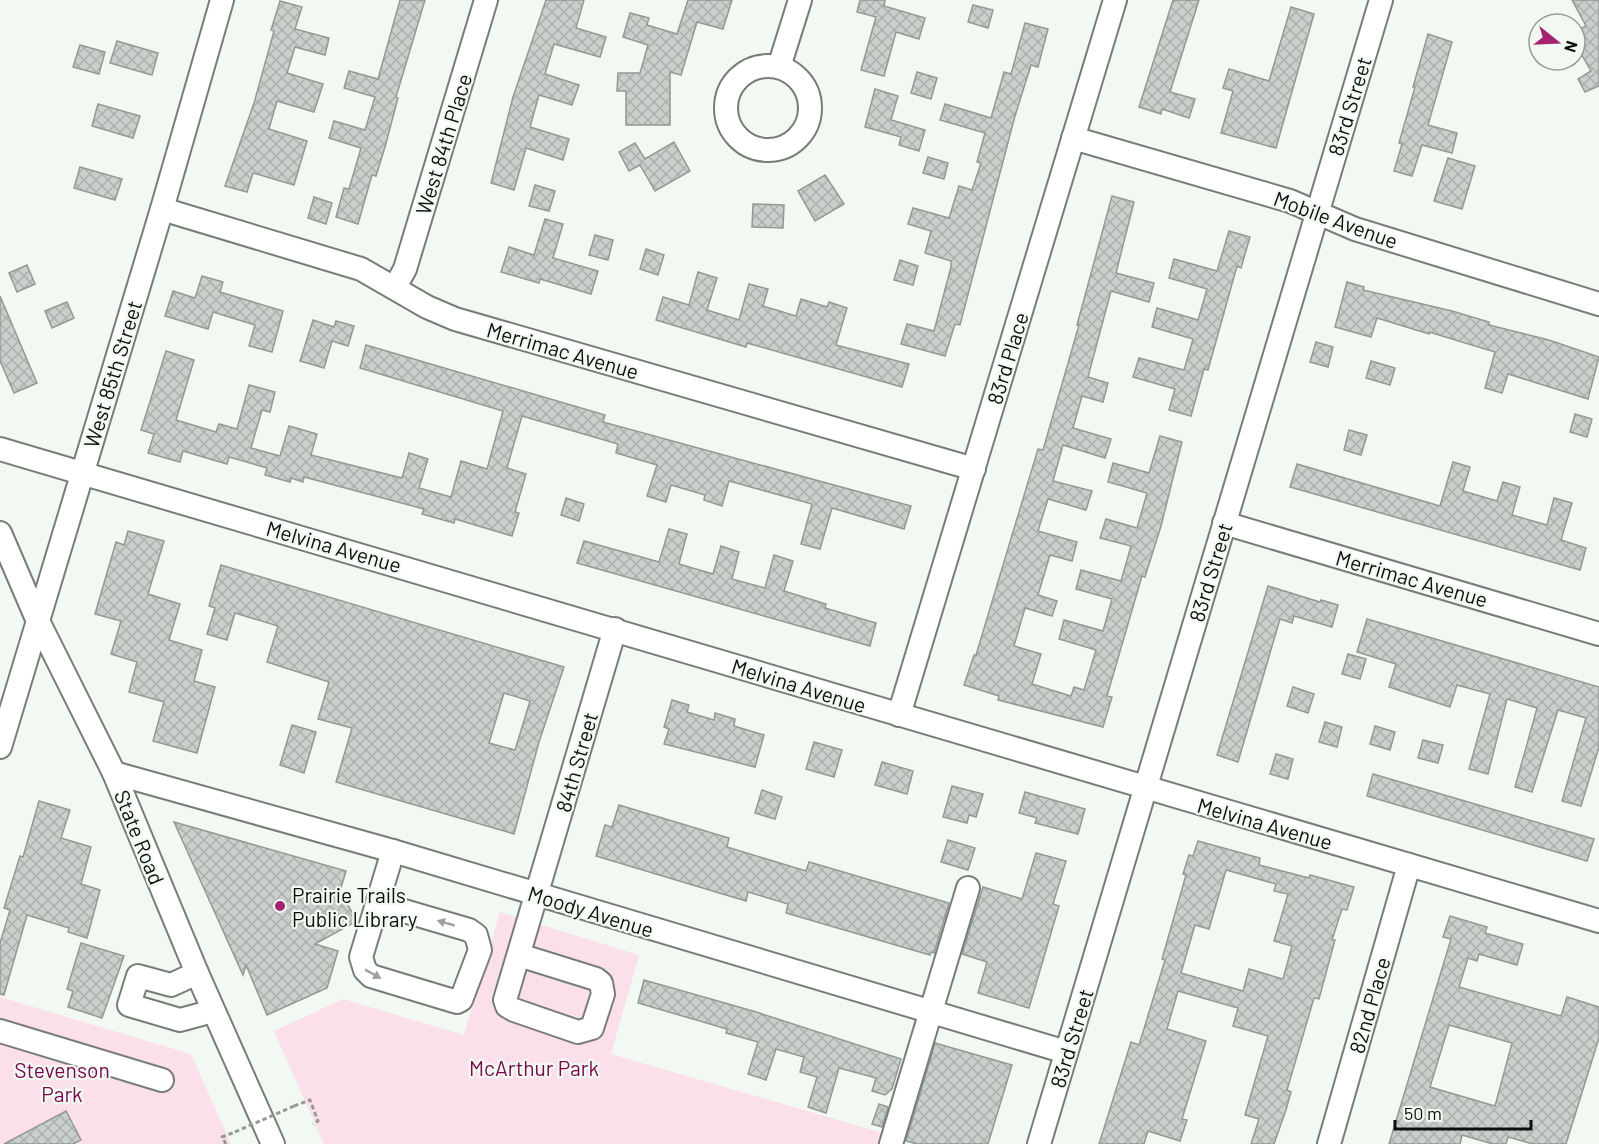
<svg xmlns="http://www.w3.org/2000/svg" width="1599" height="1144" font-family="Barlow,sans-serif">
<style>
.park{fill:#fbe0eb}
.building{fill:url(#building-cross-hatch);stroke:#949994;stroke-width:1.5;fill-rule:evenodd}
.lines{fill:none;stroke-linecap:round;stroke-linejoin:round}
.minor-casing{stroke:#787d78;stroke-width:26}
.path{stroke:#969a96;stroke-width:3;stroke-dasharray:4.5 3;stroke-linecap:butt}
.minor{stroke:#fff;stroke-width:22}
.path-bridge{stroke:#969a96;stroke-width:3;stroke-dasharray:4.5 3;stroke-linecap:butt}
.oneway{fill:#9f9f9f}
.poi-dot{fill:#a62370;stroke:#f2f8f2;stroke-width:2}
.labels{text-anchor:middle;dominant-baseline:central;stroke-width:4.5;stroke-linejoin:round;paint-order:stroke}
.street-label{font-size:21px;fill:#0e100e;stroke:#f2f8f2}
.poi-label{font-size:21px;fill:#0e100e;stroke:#f2f8f2;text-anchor:start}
.park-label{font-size:21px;fill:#77074d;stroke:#f2f8f2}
</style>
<defs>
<pattern id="building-cross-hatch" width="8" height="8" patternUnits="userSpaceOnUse" patternTransform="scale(1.5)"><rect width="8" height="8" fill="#c9cfca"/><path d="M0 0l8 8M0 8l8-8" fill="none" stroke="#abb1ac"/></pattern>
</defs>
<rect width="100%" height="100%" fill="#f2f8f2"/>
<g class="park">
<polygon points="500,912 639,955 611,1054 883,1133 880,1144 324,1144 274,1031 343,999 464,1035"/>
<polygon points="0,997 191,1054 231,1144 0,1144"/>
</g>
<g class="building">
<polygon points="400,0 425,0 396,97 398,98 385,147 376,176 372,175 358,224 336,217 344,188 349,189 361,148 329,138 334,121 365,130 375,97 344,88 349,71 378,79"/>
<polygon points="546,0 584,0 576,28 606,37 600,57 554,44 545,74 579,85 572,105 539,95 530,127 569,139 563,160 526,148 514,190 491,183 513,97"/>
<polygon points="688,0 732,0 723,29 697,22 681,75 670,72 670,125 626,125 626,91 617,91 618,73 640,73 648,45 623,37 630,13 649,18 647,25 677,34"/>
<polygon points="860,0 885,0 884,6 925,18 919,39 896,32 884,76 861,70 876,17 857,12"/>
<polygon points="1173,0 1199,0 1170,92 1195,99 1189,118 1162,109 1161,114 1139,107"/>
<polygon points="1572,0 1599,0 1599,86 1585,92 1578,79 1591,71 1575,43 1575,32 1586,26"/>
<polygon points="280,1 302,7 295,29 329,38 325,55 295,47 287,73 323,84 314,112 277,101 269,129 307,141 294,185 253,173 247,192 225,186 254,103 274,31 271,30"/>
<polygon points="973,5 993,10 988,28 968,22"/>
<polygon points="1291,7 1314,14 1276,148 1221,133 1233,91 1223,88 1229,69 1269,81"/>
<polygon points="1025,23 1048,29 1038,67 1031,65 1015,116 960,325 955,324 945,356 901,344 907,324 934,331 951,267 951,261 925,253 931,231 908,224 913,208 949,218 959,186 972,190 981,163 977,162 985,133 940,120 945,104 991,118 1004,72 1011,74"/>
<polygon points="1428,34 1452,42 1428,125 1457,133 1452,153 1422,145 1412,176 1394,171 1402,144 1399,143 1415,87 1413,87"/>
<polygon points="117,41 158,53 152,75 110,63"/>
<polygon points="80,45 105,52 99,74 73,67"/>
<polygon points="917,72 937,78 931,99 911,93"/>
<polygon points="875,89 898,96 891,120 925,130 919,151 899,145 901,137 865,127"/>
<polygon points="98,104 140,116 133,138 92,126"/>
<polygon points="674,142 690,171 655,191 640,165 629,171 619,152 635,143 645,159"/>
<polygon points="928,157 948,163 944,179 923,173"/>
<polygon points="1448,158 1475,166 1462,209 1434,201"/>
<polygon points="80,167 122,179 115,200 74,188"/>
<polygon points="825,175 844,204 815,221 798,191"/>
<polygon points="535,185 555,191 549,211 529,206"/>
<polygon points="1112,196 1134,202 1116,273 1154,283 1149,302 1111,291 1088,377 1108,383 1103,402 1082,396 1073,428 1111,439 1105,458 1063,445 1053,481 1092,491 1086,510 1048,499 1038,531 1077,542 1072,561 1050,555 1038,595 1057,601 1052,616 1025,608 1014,646 1041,654 1032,684 1071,696 1074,687 1084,690 1096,650 1059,639 1064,620 1103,631 1112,599 1076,589 1081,570 1121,581 1131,546 1100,538 1106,519 1137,528 1147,493 1108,482 1113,463 1149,473 1160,436 1182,442 1161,526 1145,577 1142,576 1107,696 1112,697 1103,727 998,700 999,696 964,685 974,655 976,655 1038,449 1043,450 1079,325 1077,325"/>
<polygon points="314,197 332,203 326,224 308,218"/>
<polygon points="753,204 784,205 783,228 752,227"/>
<polygon points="545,219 563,224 553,258 598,271 591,294 540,279 539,283 501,272 509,247 534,255"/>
<polygon points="1229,231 1250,237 1241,268 1237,266 1208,370 1204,369 1191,416 1169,410 1175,389 1133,377 1139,358 1184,370 1193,339 1152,327 1157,308 1198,320 1207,289 1169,278 1174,259 1217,271"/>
<polygon points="595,235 613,240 608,260 589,255"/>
<polygon points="646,249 664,255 658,275 640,269"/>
<polygon points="900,260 918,266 913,285 894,280"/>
<polygon points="27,265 35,284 17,292 9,273"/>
<polygon points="698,272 717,278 707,310 739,320 749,284 768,289 763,306 796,316 801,299 827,307 829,302 847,308 836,345 909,364 902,387 747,343 746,347 656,320 663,297 689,305"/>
<polygon points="202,276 223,282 220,292 283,311 272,352 249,346 255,325 213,312 208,329 165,316 173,291 195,298"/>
<polygon points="1347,282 1364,287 1363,290 1452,311 1489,322 1489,325 1549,340 1599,357 1588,399 1508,374 1502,393 1485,388 1495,352 1429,332 1429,334 1377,318 1371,337 1335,327"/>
<polygon points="0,296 37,383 14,393 0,361"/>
<polygon points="67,302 74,318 52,328 45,311"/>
<polygon points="313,320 334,327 336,321 354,326 348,346 332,341 324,368 300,361"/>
<polygon points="1316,342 1333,347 1328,367 1310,362"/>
<polygon points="366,345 605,415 603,422 911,506 904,529 832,508 820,549 801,544 812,504 729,481 722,506 704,500 705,495 671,485 666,502 647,496 657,465 616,453 618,444 522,416 507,468 526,474 515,512 519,513 512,536 455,519 454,523 422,514 424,509 304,477 303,482 291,478 290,482 265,475 267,468 229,457 227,464 183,451 180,462 148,453 154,434 141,430 166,351 194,360 176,420 216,432 219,424 237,429 249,385 275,392 270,412 262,410 251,448 280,456 289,426 317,434 311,455 402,478 409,453 428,459 419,488 451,497 461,461 487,469 503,411 360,368"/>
<polygon points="1371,361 1395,368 1390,385 1366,378"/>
<polygon points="1575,414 1592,419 1587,437 1570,432"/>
<polygon points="1349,430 1367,435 1361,455 1344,450"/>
<polygon points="1453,462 1470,467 1463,491 1497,501 1503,482 1520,487 1512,515 1547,525 1554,498 1572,503 1561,540 1586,548 1580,570 1290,487 1297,464 1440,506"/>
<polygon points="566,498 584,504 579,521 561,515"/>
<polygon points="669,529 687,534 679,564 713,574 721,546 739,552 732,579 765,588 774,555 793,561 784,591 826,604 825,608 876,623 870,646 577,563 584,541 659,562"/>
<polygon points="128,531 164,541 148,594 180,604 169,640 202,650 194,681 215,687 197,753 153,741 164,702 129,692 137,662 111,654 121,621 95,614 116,542 124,545"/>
<path d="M221,565L564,667L539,742L514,834L336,782L352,728L318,719L329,682L267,662L278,626L235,613L227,640L207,634L215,608L209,606ZM504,693L530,701L515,750L489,743Z"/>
<polygon points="1268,586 1320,602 1321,600 1338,605 1332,627 1294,616 1292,623 1280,619 1238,762 1217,755"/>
<polygon points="1367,619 1599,687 1599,747 1581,806 1562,801 1586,718 1558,710 1532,792 1515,787 1537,708 1507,699 1488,774 1469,769 1490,694 1457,685 1450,707 1389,687 1396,664 1357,652"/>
<polygon points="1348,654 1366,659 1360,679 1342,674"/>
<polygon points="1293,687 1314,694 1308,713 1287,706"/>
<polygon points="672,700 689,705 687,712 714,720 715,713 735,719 734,726 764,735 755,767 664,744 669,729 664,727"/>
<polygon points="1325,722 1342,727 1337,747 1319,742"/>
<polygon points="292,725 316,732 304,773 280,765"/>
<polygon points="1375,726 1395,732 1390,750 1370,744"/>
<polygon points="1423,740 1443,745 1438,763 1418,758"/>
<polygon points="814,742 842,750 834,777 806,769"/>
<polygon points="1276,754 1293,759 1288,779 1270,774"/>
<polygon points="882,762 913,771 907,794 875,785"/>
<polygon points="1373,774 1594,839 1587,861 1367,796"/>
<polygon points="952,786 983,794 976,817 969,815 967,823 943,817"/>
<polygon points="762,790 782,797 775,819 755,813"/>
<polygon points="1025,792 1085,809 1078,834 1035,823 1037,818 1019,813"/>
<polygon points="39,801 70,810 61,838 91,847 81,884 100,890 87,938 68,932 69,928 27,915 4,995 0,994 0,943 10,910 4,908 20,856 23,857"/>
<polygon points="619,805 729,838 727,847 806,871 809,862 949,903 934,953 931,952 930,955 786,913 788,904 748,892 746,901 596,856 605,825 612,827"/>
<polygon points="174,822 346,871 340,891 357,921 315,944 338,951 327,988 267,1015 246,965 243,975"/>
<polygon points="948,840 975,848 968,870 941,862"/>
<path d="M1198,841L1260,858L1259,865L1309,878L1310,875L1354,887L1347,910L1342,909L1332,940H1335L1319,999L1314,998L1287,1090L1291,1092L1286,1110L1274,1144H1251L1259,1119L1245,1115L1268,1036L1233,1026L1238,1008L1178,991L1167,1029L1206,1041L1182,1119L1187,1120L1180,1141L1148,1131L1144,1144H1099L1131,1042L1139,1045L1165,960L1162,959L1186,875L1183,874L1189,855L1193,856ZM1226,870L1276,884L1274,891L1288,894L1274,941L1292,946L1283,979L1249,969L1243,991L1181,973L1195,925L1209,929Z"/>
<polygon points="1036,853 1066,861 1053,904 1059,906 1029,1008 978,993 987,962 962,954 983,887 1022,899"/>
<path d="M1450,916L1487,927L1485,933L1523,944L1517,965L1479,954L1477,961L1468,958L1459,987L1561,1016L1567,997L1599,1007V1038L1566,1144H1533L1508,1137L1506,1144H1493L1462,1135L1460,1144H1389L1451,939L1443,937ZM1449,1025L1512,1043L1495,1106L1430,1087Z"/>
<polygon points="81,943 124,956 102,1018 68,1007 73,991 67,989"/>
<polygon points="644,980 753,1011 901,1059 892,1089 885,1095 872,1091 876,1078 839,1068 826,1113 808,1107 817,1077 800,1072 804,1057 776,1049 766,1080 748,1074 758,1042 726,1033 727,1029 638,1003"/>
<polygon points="935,1043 1012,1065 988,1144 917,1144 906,1141"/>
<polygon points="879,1104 888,1107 882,1127 872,1124"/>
<polygon points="66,1111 81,1140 73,1144 4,1144"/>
</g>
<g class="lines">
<defs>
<g id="minor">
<circle cx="768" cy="108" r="42"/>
<polyline points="779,67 800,0"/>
<polyline points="1073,138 1290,201 1355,229 1599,304"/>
<polyline points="162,209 361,269 427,307 455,319 974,469"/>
<polyline points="395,287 405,269 486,0"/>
<polyline points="0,449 1599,921"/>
<polyline points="1224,523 1599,634"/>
<polyline points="0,533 37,619 114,773 197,973 273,1144"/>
<polyline points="899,715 1115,0"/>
<polyline points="0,747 162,209 222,0"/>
<polyline points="114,773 393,851 1066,1052"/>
<polyline points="377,903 469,930 476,935 480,950 461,1000 457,1002 371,976 365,970 361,957 393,851"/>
<polyline points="519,955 596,979 601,983 603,994 592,1028 578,1032 514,1010 507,1006 505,1000 615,629"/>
<polyline points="197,973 171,985 138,976 129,1005 180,1020 213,1011"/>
<polyline points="0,1031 162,1080"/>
<polyline points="891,1144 968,888"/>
<polyline points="1039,1144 1381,0"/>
<polyline points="1329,1144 1409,865"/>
</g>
</defs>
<use href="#minor" class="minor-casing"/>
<g class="path">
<polyline points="294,1106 310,1100 318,1121 313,1124"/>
<polyline points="226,1144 222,1137 235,1132"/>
</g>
<use href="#minor" class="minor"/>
<polyline class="path-bridge" points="235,1132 294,1106"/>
</g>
<defs><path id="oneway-solid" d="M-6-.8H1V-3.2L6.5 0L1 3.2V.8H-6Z" transform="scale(1.5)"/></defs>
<g class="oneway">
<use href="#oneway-solid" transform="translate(446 923) rotate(-164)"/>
<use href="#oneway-solid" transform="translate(373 974) rotate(29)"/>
</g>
<circle class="poi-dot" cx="280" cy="906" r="6"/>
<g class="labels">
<g class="street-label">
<text transform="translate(1349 106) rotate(-73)">83rd Street</text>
<text transform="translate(443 144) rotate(-73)">West 84th Place</text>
<text transform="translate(1336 219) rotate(20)">Mobile Avenue</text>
<text transform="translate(563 350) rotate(16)">Merrimac Avenue</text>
<text transform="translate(1007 358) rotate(-73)">83rd Place</text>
<text transform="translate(112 374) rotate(-73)">West 85th Street</text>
<text transform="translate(334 546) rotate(16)">Melvina Avenue</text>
<text transform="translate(1210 572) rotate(-73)">83rd Street</text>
<text transform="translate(1412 578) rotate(16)">Merrimac Avenue</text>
<text transform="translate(799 685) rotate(17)">Melvina Avenue</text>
<text transform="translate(576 762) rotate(-74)">84th Street</text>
<text transform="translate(1265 823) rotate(16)">Melvina Avenue</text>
<text transform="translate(140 837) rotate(68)">State Road</text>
<text transform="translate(591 911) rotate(17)">Moody Avenue</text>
<text transform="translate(1369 1005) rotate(-74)">82nd Place</text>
<text transform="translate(1071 1038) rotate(-73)">83rd Street</text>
</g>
<g class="poi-label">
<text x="292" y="894">Prairie Trails<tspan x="292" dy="24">Public Library</tspan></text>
</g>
<g class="park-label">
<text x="534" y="1067">McArthur Park</text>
<text x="62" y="1069">Stevenson<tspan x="62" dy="24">Park</tspan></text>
</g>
</g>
<g transform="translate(1557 42) rotate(108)"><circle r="28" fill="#f2f8f2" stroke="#979b97" stroke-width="1.5"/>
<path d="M0-4.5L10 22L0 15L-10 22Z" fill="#a62370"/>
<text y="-9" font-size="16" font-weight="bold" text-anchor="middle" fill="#0e100e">N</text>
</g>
<path d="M1395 1120v9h136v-9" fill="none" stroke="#0e100e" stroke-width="3"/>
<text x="1404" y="1120" font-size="18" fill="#0e100e" stroke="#f2f8f2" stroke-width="4.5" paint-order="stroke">50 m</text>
</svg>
